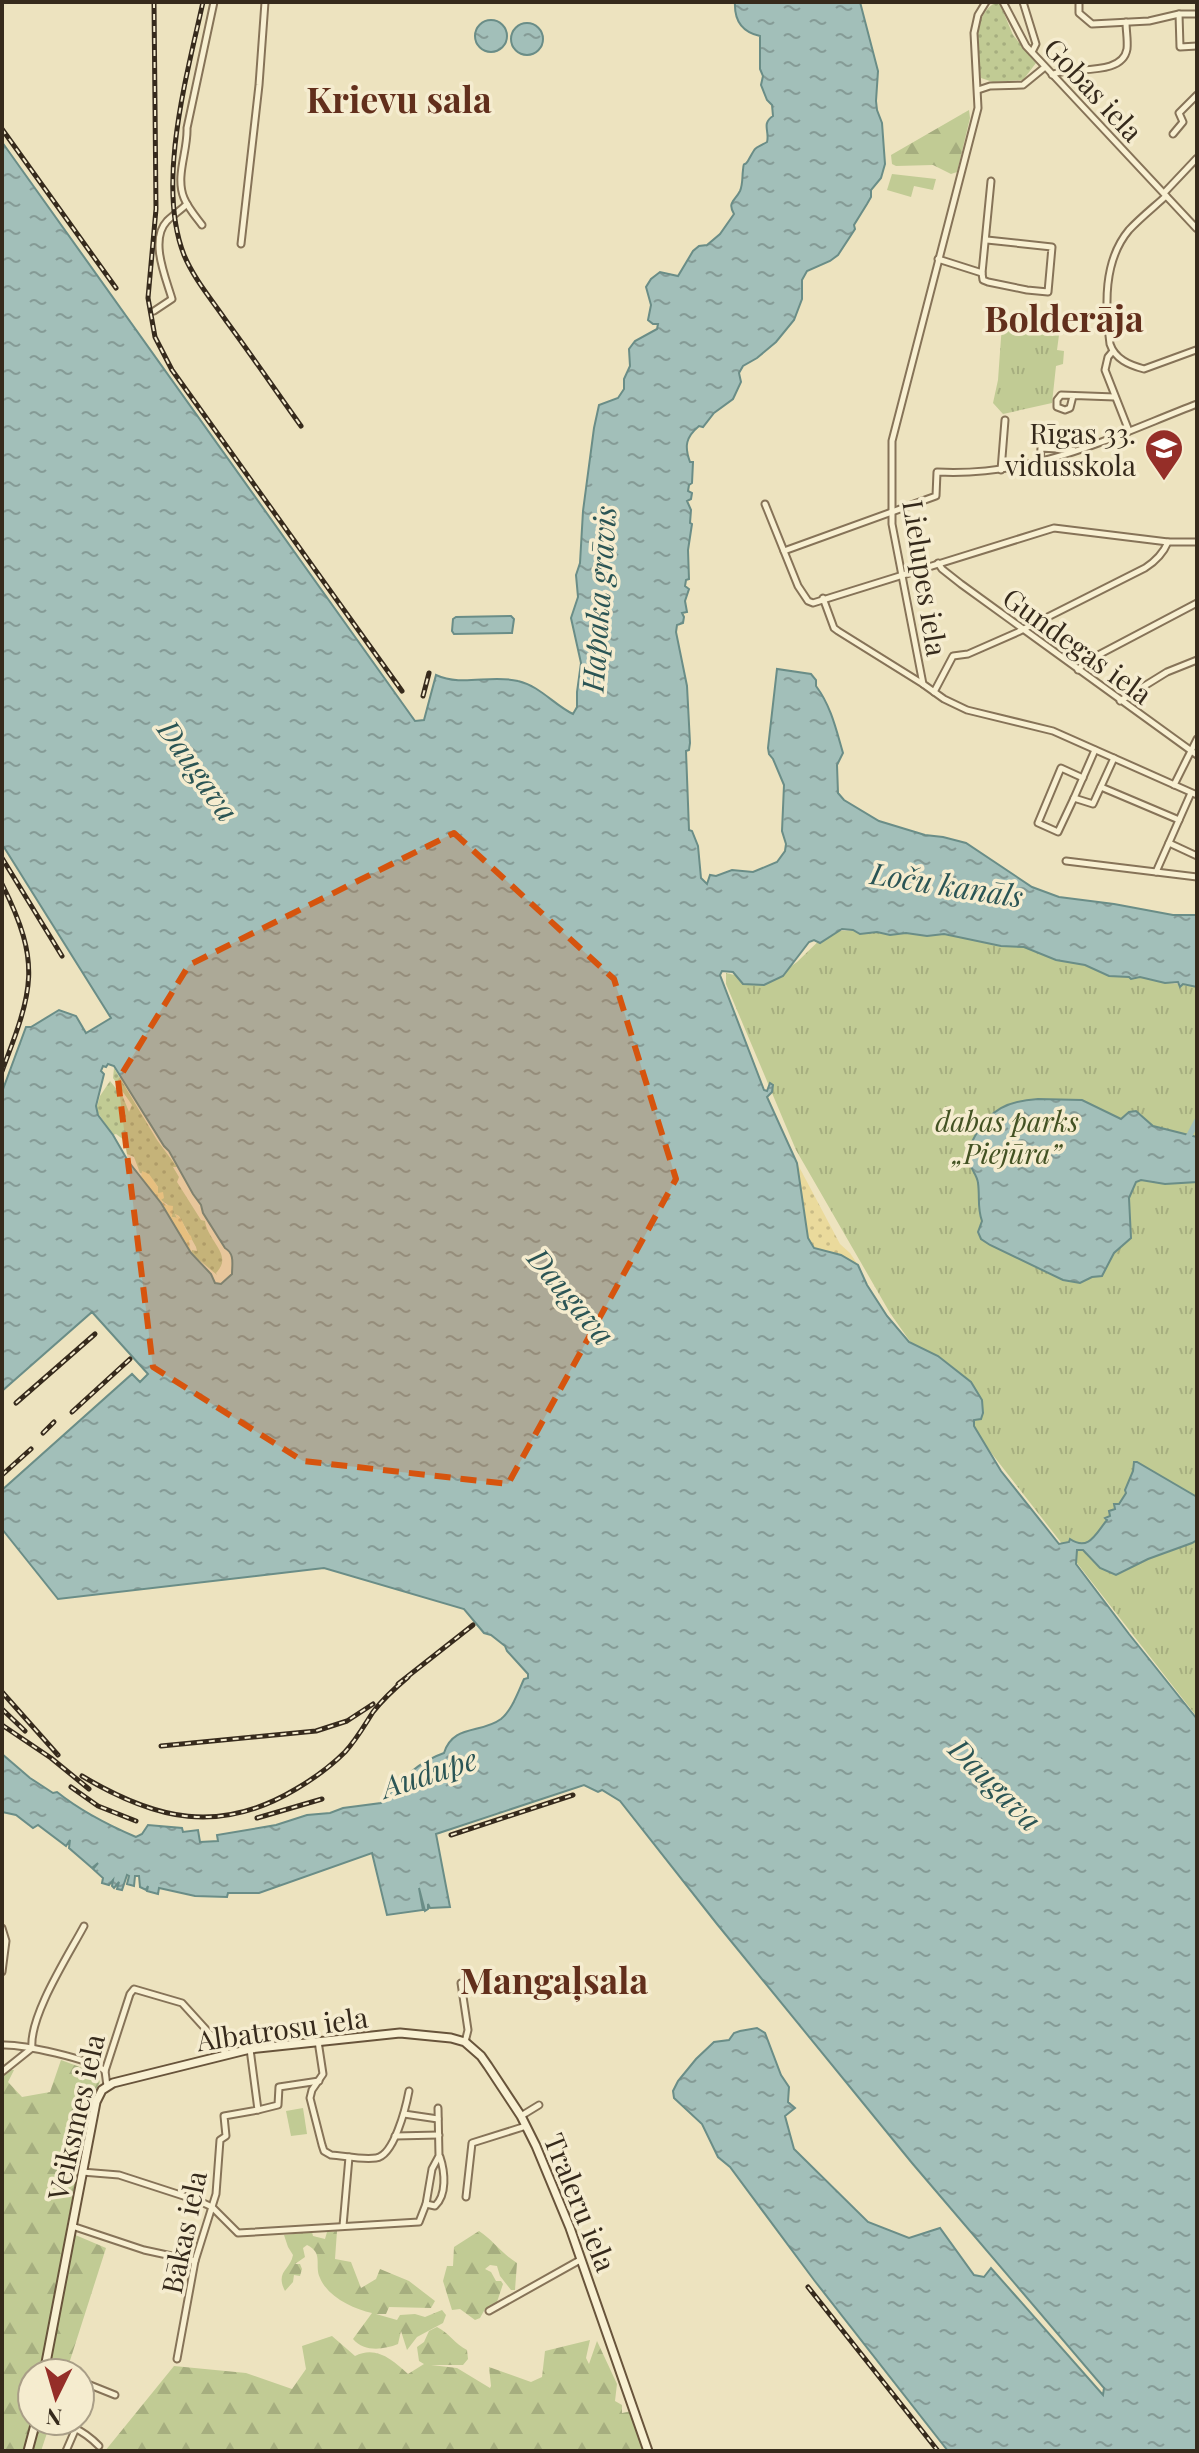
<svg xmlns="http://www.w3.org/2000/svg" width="1199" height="2453" font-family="'Playfair Display',serif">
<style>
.grass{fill:url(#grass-dots)}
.forest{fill:url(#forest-firs)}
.sand{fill:url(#sand-dots)}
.park{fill:url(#park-tufts)}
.garden{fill:#c1cb94}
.water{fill:url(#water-ripples);stroke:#6a8d87;stroke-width:2;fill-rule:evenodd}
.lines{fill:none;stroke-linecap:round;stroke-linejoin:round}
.canal{stroke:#a2bfb9;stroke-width:6}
.street-casing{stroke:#867358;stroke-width:9}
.secondary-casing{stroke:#68543b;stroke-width:11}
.street{stroke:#f8f0d2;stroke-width:5}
.secondary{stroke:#f8f0d2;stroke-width:7}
.rail-casing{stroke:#362a1c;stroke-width:5}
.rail{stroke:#f5eccf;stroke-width:2;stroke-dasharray:6;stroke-linecap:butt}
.marked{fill:#d6540e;fill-opacity:0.2;stroke:#d6540e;stroke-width:6;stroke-dasharray:16 10;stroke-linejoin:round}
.labels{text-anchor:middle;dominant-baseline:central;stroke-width:7;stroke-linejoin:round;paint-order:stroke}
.street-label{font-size:28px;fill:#362a1c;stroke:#f5eccf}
.poi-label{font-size:28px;fill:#362a1c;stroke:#f5eccf;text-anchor:end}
.park-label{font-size:28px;font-style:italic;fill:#435223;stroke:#f5eccf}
.water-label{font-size:30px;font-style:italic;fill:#2b5555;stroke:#f5eccf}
.district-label{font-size:36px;font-weight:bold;fill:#622f1c;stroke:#f5eccf}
</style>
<defs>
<pattern id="grass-dots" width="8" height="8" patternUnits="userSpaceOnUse" patternTransform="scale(2)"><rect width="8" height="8" fill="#c1cb94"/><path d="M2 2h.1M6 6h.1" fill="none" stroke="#a6ae7f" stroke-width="1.8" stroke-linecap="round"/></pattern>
<pattern id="forest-firs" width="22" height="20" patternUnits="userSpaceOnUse" patternTransform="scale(2)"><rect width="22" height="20" fill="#c1cb94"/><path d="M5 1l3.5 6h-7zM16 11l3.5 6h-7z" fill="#a6ae7f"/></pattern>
<pattern id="sand-dots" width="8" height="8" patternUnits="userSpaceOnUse" patternTransform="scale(2)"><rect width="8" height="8" fill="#eada9c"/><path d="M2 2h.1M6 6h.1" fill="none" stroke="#c9bb86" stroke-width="1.8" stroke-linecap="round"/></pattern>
<pattern id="park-tufts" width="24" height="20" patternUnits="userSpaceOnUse" patternTransform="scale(2)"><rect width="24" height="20" fill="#c1cb94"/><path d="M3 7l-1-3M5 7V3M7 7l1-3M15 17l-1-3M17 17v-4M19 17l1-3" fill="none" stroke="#a6ae7f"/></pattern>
<pattern id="water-ripples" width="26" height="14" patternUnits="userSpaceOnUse" patternTransform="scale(2)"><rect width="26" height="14" fill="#a2bfb9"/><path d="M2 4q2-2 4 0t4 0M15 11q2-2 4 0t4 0" fill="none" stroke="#859b96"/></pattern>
</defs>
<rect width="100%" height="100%" fill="#ede3bf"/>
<g class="grass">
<path d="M995,3L1000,4L1013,35L1036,63L1023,80L993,82L981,78C976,56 972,15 995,3Z"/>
<path d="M114,1068L157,1140L177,1167H173L179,1177L177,1182L201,1220L205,1221C208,1242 234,1255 216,1273L217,1275L191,1253L192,1250L197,1251L196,1247L179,1216L175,1214L177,1218L172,1217L168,1205L161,1200L160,1193H158V1187L149,1175L140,1173L134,1157L127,1154L124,1140L116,1134L113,1135L96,1110L100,1096L110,1081L123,1097L129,1112L132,1105L113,1078Z"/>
</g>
<g class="forest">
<polygon points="969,110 970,118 957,172 951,174 933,165 896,166 892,164 891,155"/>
<polygon points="61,2060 96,2073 100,2082 92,2097 66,2231 106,2248 66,2373 32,2373 32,2421 51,2421 41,2451 2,2451 2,2076 8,2070 14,2070 8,2082 22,2097 50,2092"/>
<path d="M337,2231L335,2259L351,2262L361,2288L376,2279L380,2269L409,2281L435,2301L431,2308L389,2307L386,2314H376L397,2320L400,2315L415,2314L425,2317L442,2310L446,2315L443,2323L417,2337L407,2350L401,2331L398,2344C383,2350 364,2352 353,2339L372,2313C353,2309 328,2297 320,2278C314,2265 324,2253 307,2245L303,2248L305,2257L295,2264H300L302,2269L300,2276L294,2275L293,2282L285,2291C275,2271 290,2271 293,2255L288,2247L284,2235L312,2232L313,2236L325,2239L327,2232Z"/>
<path d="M479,2231C493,2240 502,2254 517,2263L515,2290H511L500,2276L497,2266L490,2265L485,2269L491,2272L496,2281H501L503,2284L496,2305L485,2309L480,2318L475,2320L460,2309L452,2310L443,2281L447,2266H453L454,2247Z"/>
<path d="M437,2327C449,2333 455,2344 467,2350L468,2359L463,2365H431L457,2368L490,2388L491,2386L489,2367L531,2382L542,2377L545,2351L590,2340L586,2358L589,2364L597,2341L617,2384L615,2401L622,2405V2413L632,2411L645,2451H105L174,2366L246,2373L292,2389L306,2369L302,2346L332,2336L355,2356C376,2345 393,2360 408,2374L424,2364L419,2361L417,2347L424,2342L429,2331Z"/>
</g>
<g class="sand">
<polygon points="797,1163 840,1244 850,1253 858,1265 841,1255 814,1248 808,1238"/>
<path d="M142,1171L149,1174L158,1187V1193L163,1192L164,1198L161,1200L166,1205L173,1206L172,1217L177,1218L175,1214C185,1219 183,1230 191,1236L192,1240H189L191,1253L161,1203L141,1178Z"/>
</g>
<g class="park">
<polygon points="1002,324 1051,326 1059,335 1057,350 1064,351 1063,364 1056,366 1052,403 1003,414 993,403 998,380"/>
<polygon points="945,929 1000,938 1165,983 1197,985 1197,1717 964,1418 890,1313 796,1150 726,984 726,973 768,983 797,962 829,931"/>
</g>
<g class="garden">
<polygon points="892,174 936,179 933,190 914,186 911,197 887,190"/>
<polygon points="303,2108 307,2134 291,2136 286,2111"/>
</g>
<g class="water">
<path d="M735,2H860L878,71L876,101L877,110L882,123L885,164L881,178L871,190V197L867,204L854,225L855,229L838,255L830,261L807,271L802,280V299L794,320L776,342L757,358L743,366L739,373L741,382L733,399L714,413L703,427L699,426C686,437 684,446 690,462H693L692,483L689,485L688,491L692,493L691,499L687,501L691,510L690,523L692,524L688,550L689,579L686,580L685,586L689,589L685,601L687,612L682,613L684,617L683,623L677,625L676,632L687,686L690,743L689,750L686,751L689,830L692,831L698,846L701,878L707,884L710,875L716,876L732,870L753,872L777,862L785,851L786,844L782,831L784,785L773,759L769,754L768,748L777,669L811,674L816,680V686C831,706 836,729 843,753L837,765L838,793L844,800L879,821L925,835L943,837L966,843L1032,887L1059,897L1114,904L1173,915H1197V987L1183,984L1180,987L1178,982L1165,983L1140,977L1131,979L1129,977L1109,976L1085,965L1056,960L1024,947L1001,946L944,934L927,936L906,933L890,935L877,932L860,934L853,930L842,929L820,943L814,940L809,942L783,976L764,985L743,984L733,972L722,971L720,975L764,1090L767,1091L770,1083L773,1085L772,1092L767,1097L797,1163L808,1238L814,1248L841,1255L858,1265L867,1285L887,1316L909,1342L938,1356L971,1382L982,1400L983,1413L981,1419L974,1420V1426L1001,1471L1059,1544L1069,1542L1070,1539C1089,1552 1096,1533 1107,1520L1105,1518L1110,1516L1109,1511L1115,1509L1114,1504H1119L1126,1493L1125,1490L1133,1471L1134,1462H1137L1197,1497V1540L1192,1543L1148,1559L1116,1575L1100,1568L1083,1550H1077L1076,1564L1129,1634L1197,1719V2451H948L814,2280L730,2167L718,2157L702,2124L674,2098L673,2091L678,2081L696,2059L714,2042L729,2040L734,2033L740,2031L757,2028L765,2033L781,2075L789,2087L788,2102L795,2108L785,2116L794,2149L868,2222L909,2238L940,2228L974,2275L984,2277L991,2268L1103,2395L1104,2388L912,2163L717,1924L620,1801L602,1790L598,1792L584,1785L436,1834L450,1907L430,1908L428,1904V1909L425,1911L419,1888L423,1910L387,1915L372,1853L259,1893H228L227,1897L195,1896L159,1888L158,1894L147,1891L148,1886L146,1890L140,1887L139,1876H135L134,1886L127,1884L129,1876L127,1875L122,1890L117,1889L119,1882L114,1888L112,1886L113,1880L109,1885L102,1883L103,1878L93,1869L98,1863L92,1868L69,1848L70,1840L66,1846L38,1825L33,1828L16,1815L2,1812V1754L30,1778L53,1793L57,1792C82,1812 108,1825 136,1837L142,1834L148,1825L182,1828L183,1832L198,1830L200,1842L218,1841L217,1835L276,1825L307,1815L330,1813L343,1808L381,1803C400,1782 415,1763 444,1753C453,1724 481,1734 501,1719C512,1710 518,1692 524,1679L528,1678V1674L507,1651L505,1646L491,1635L484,1633L464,1609L324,1568L58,1599L2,1529V1490L132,1374L140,1382L148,1374L92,1312L2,1391V1092L26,1027H31L59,1010L76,1016L86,1033L111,1018L2,844V142L415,721L424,720L436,675C462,687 491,674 518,681C540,686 554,705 573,714L577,707V692L581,663L571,618L578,597L576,575L580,563L583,511L594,428L599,405L618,398L624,389V379L630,366L629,349L635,341L657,329L658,324H653L648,320L651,305L646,287L651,279L660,272L678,276L693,251L699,246L707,245L720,234L734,214C727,202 735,201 740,191C743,184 742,177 743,170C744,159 744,169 749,159C757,145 753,150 767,142C770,131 761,124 773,116L772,105L767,100L761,85L763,76L760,69V36C742,32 734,21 735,2ZM108,1064L114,1066L164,1146L169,1151L193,1194L201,1205L203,1213L225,1248C235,1254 232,1264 232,1274L221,1284L215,1283L211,1274L191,1253L161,1203L128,1161L113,1135L98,1115L96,1106L104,1074L101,1071L103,1066L106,1067Z"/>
<circle cx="491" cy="36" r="16"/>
<circle cx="527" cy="39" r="16"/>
<polygon points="511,616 514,619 512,633 454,634 452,631 453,619 456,617"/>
<path d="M1038,1099L1082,1100L1121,1119L1129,1112L1136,1111L1153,1126L1197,1137V1182L1165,1184L1141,1180L1136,1182L1129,1198L1131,1238L1114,1253L1102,1276L1092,1277L1080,1283L1063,1280L990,1245L981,1239L978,1232L982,1221C977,1208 980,1197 978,1183C977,1174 970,1169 969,1160C967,1152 971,1143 975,1136C990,1109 1008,1101 1038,1099Z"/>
</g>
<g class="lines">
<polyline class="canal" points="1189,1136 1197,1121"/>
<defs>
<g id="street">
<polyline points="986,2 978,15 974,33 978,108 892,441 892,524 923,684 944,699 967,710 1053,731 1197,795"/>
<polyline points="1003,2 1026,46 1197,229"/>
<polyline points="1023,2 1036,44 1032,52"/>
<polyline points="1079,2 1079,13 1092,24 1149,21 1179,14 1197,14"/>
<polyline points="1179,14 1180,47 1197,46"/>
<path d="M1052,75C1069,65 1122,78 1127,49C1128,40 1126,31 1126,22"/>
<polyline points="978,90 990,86 1023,85 1045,67"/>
<polyline points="1173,134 1183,122 1179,113 1197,95"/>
<polyline points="1164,193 1197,158"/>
<path d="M1166,196C1154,207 1140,218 1129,230C1103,261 1105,306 1110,344C1115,359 1129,365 1144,369L1196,350"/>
<path d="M202,225C196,217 188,208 184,198C175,176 188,151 187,128L214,2"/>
<polyline points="241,244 259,85 265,2"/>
<polyline points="938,259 982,273 991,181"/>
<polyline points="982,273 983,280 988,282 1027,290 1048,292 1052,247 987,240"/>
<path d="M154,311L172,299C166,278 149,240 167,221C173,215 181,210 187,204"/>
<polyline points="1113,351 1108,357 1105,370 1129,431"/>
<polyline points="1073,396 1070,408 1065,410 1057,407 1057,400 1061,395 1115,397"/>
<polyline points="1040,462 1041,448 1073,450"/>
<polyline points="1001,470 1005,420"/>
<polyline points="765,504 798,586 808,601 813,603 1054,528 1168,542 1197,542"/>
<path d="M784,551L936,496L937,472C1035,477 1109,438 1197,404"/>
<polyline points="938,563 942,569 961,584 1197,755"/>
<polyline points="823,598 834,628 838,631 923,684"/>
<polyline points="1078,670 1085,662 1197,603"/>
<path d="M934,692L953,656L968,654L1018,632L1145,568C1156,561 1163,554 1168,542"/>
<polyline points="1120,701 1167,672 1197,660"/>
<polyline points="1083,778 1061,768 1038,823 1058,832 1074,798 1093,804 1114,758"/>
<polyline points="1174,785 1197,739"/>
<polyline points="1101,787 1179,820"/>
<polyline points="1074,798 1095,750"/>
<polyline points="1169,843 1197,856"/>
<polyline points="1066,861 1197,877"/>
<polyline points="1156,872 1191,793"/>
<polyline points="2,1928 6,1941 2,1972"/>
<polyline points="461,1983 468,2030 465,2042"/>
<path d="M318,2041L323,2074L312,2090L310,2098L322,2145L324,2151L331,2155C345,2156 362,2160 376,2158C394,2156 406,2107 409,2091"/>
<path d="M2,2045C22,2044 91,2059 105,2071"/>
<path d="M2,2072L32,2048C29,2016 68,1956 84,1926"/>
<polyline points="107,2086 105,2071 130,1994 134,1989 182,2003 222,2047 225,2054"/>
<polyline points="258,2110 278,2105 279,2087 319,2081"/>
<polyline points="404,2114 438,2119"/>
<polyline points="521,2116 539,2105"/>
<polyline points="395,2136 439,2135"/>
<polyline points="82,2172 119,2175 199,2201 212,2207 238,2233 419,2222 426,2204 432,2169 439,2156 438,2108"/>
<polyline points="466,2197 472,2143 526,2126"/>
<path d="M426,2204L435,2206C447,2195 445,2172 440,2157"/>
<polyline points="72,2226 144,2250 195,2261"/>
<polyline points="343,2226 349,2157"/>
<polyline points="489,2311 580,2260"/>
<polyline points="177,2359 195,2261 216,2194 220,2140 226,2136 224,2116 258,2110 250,2049"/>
<polyline points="80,2381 115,2395"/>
<path d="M45,2421C70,2425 81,2428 99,2446"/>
<polyline points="66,2451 76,2428"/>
</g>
<g id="secondary">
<polyline points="44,2373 96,2102 102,2090 113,2083 250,2049 400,2033 451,2038 465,2042 481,2056 488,2066 521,2116 536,2146 570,2228 648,2451"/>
<polyline points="28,2451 36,2421"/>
</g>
</defs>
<use href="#street" class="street-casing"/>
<use href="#secondary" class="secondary-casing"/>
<use href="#street" class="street"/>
<use href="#secondary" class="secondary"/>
<defs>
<g id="rail">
<polyline points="154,2 156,209 148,298 155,337 172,370 402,691"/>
<path d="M203,2C187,75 156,184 184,255C194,279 212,300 227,322C252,356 276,391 301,426"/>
<polyline points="2,129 116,288"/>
<polyline points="423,696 429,673"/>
<polyline points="2,858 62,956"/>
<path d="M2,884C42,964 33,990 2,1071"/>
<polyline points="16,1403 95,1334"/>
<polyline points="72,1412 130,1359"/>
<polyline points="43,1433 54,1422"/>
<polyline points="2,1475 31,1449"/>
<polyline points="398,1684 473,1625"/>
<polyline points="2,1692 58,1755"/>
<polyline points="2,1709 25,1731"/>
<polyline points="2,1725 51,1758 89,1789"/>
<polyline points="161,1746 316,1731 347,1721 373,1704"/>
<path d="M82,1776C156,1820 219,1835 296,1789C313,1779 331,1766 345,1752C356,1740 364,1726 373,1712C383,1699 395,1688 408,1677"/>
<polyline points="71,1787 98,1806 136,1821"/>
<polyline points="257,1818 322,1799"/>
<polyline points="451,1835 573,1795"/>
<polyline points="808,2287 938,2451"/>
</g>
</defs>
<use href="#rail" class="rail-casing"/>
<use href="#rail" class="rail"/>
</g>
<path class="marked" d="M454,833L614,979L676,1179L508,1484L303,1461L153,1367L118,1080L189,965Z"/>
<defs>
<symbol id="school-pin" viewBox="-11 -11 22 30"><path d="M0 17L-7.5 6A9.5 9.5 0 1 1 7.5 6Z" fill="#952e28" stroke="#f5eccf"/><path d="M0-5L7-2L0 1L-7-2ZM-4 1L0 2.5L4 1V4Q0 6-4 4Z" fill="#fff"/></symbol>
</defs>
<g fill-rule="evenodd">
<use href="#school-pin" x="1142" y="426" width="44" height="60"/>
</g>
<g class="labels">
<g class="street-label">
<text transform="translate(1094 89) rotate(47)">Gobas iela</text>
<text transform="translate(926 578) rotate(81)">Lielupes iela</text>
<text transform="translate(1078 645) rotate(36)">Gundegas iela</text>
<text transform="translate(282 2028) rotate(-8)">Albatrosu iela</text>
<text transform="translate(75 2117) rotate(-77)">Veiksmes iela</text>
<text transform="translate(581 2202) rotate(68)">Traleru iela</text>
<text transform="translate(183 2232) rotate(-78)">Bākas iela</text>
</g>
<g class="poi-label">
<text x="1136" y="432">Rīgas 33.<tspan x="1136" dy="32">vidusskola</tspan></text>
</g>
<g class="park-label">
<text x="1007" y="1120">dabas parks<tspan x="1007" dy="32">„Piejūra”</tspan></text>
</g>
<g class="water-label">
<text transform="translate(598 599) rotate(-86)">Hapaka grāvis</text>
<text transform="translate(199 770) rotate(55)">Daugava</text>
<text transform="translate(947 884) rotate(9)">Loču kanāls</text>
<text transform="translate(572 1296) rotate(50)">Daugava</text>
<text transform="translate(429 1772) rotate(-18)">Audupe</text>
<text transform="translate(996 1784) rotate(45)">Daugava</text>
</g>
<g class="district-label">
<text x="399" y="98">Krievu sala</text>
<text x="1064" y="317">Bolderāja</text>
<text x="554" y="1979">Mangaļsala</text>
</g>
</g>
<rect width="1199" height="2453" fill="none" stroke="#362a1c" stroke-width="8"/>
<g transform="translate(56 2397) rotate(185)"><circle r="38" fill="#f5eccf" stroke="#a99e87" stroke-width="2"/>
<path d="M0-6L14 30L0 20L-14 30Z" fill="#952e28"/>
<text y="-12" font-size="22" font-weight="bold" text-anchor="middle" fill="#362a1c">N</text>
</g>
</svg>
